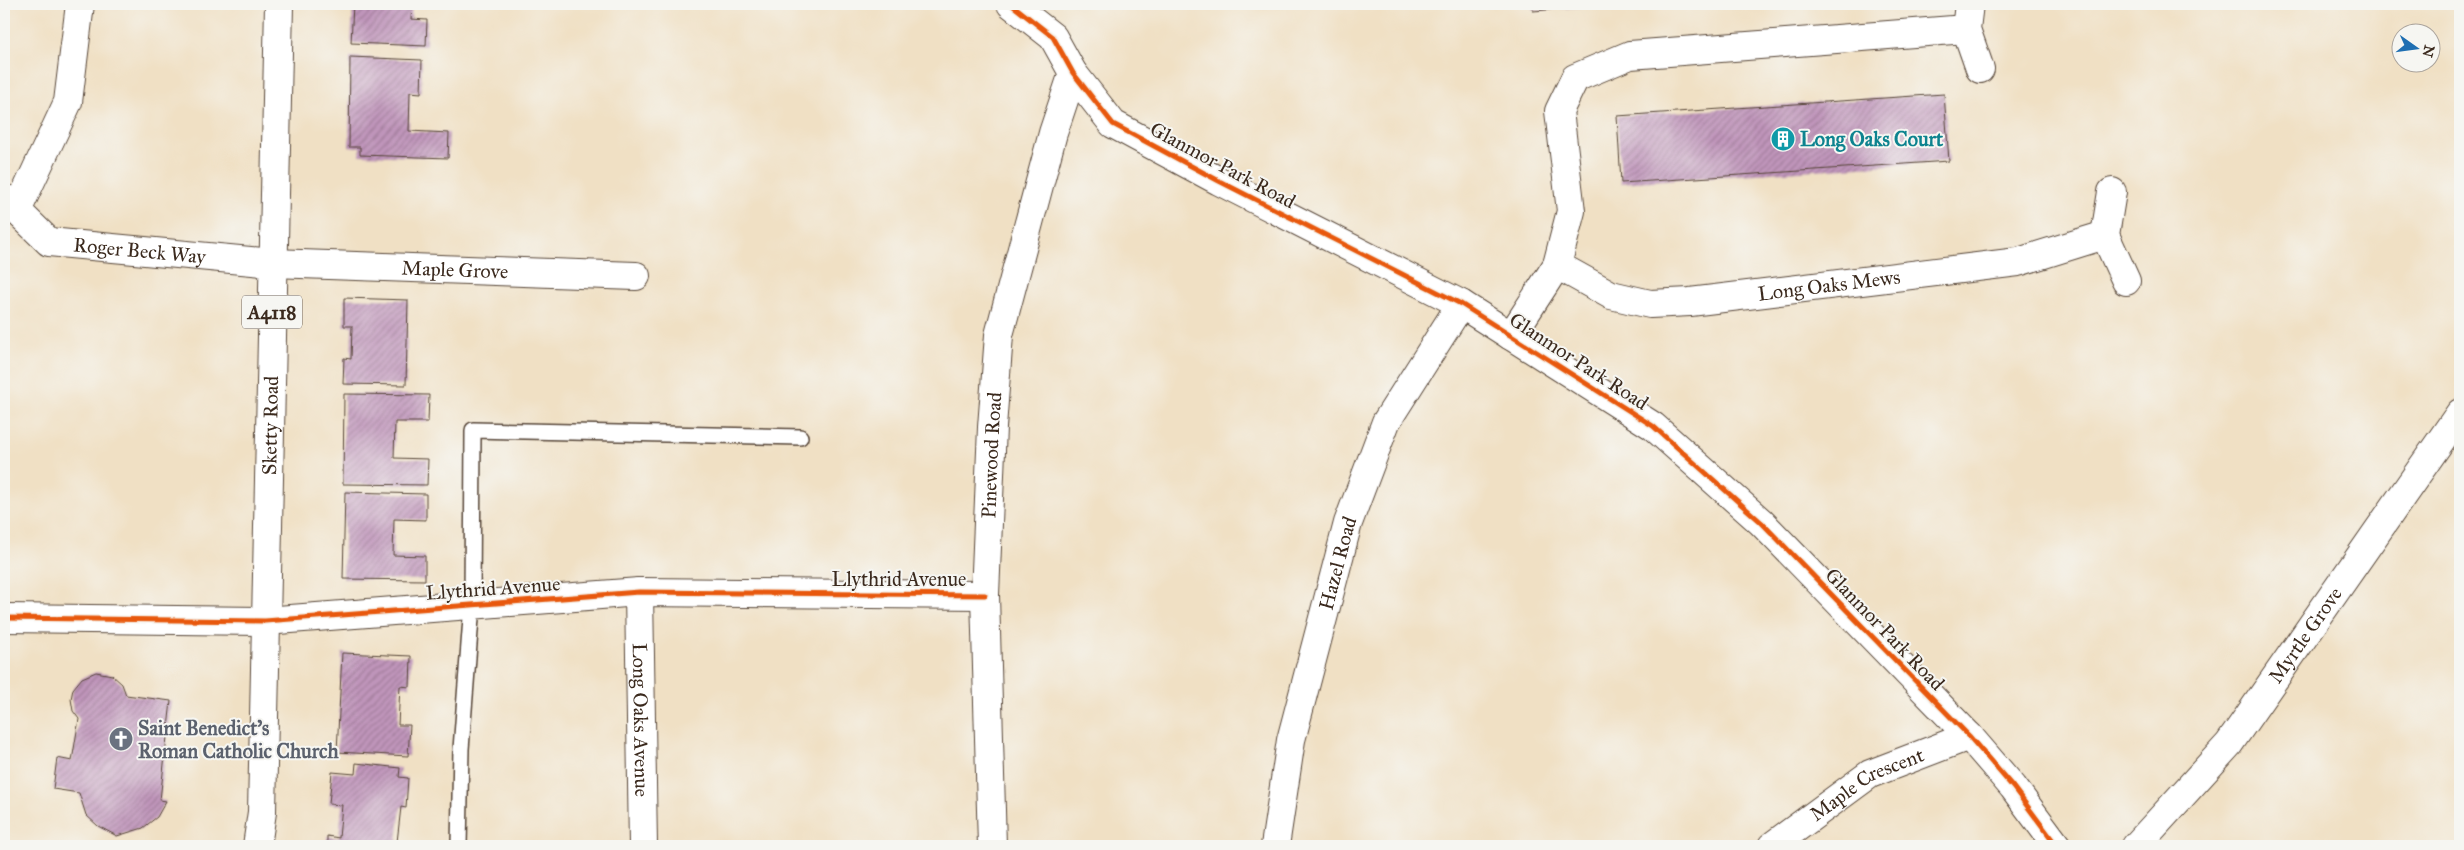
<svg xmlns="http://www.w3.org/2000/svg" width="2464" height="850" font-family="'IM FELL Great Primer',serif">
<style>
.building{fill:url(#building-hatch)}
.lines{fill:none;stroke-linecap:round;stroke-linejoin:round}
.service-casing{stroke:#564537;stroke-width:18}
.minor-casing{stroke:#564537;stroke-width:30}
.primary-casing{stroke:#564537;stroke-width:30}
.service{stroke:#fff;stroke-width:15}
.minor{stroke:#fff;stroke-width:28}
.primary{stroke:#fff;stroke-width:28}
.cycleway-casing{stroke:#f6f6f2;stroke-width:8}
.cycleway{stroke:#e8590c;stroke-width:5}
.labels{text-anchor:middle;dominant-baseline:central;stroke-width:4;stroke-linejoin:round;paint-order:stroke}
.shield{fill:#f6f6f2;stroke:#73675e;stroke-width:1}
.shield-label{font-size:19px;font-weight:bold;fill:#3b2a1e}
.culture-label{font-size:20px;font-weight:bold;fill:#0d838f;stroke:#f6f6f2;text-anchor:start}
.street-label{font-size:20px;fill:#3b2a1e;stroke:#f6f6f2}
.worship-label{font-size:20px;font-weight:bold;fill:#5b616d;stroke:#f6f6f2;text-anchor:start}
</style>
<defs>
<pattern id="building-hatch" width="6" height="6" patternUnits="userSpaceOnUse" patternTransform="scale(1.25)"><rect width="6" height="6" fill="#c095bb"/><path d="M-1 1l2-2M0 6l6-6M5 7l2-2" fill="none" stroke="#9d7a97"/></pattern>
</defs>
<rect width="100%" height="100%" fill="#f6f6f2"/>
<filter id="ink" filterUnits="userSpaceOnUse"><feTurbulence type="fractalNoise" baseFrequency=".02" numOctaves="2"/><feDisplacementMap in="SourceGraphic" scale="10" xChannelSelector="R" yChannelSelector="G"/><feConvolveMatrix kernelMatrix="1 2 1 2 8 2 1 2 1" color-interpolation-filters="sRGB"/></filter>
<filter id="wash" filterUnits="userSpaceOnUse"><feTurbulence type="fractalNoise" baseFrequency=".0096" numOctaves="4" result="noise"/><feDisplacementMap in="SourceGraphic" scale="20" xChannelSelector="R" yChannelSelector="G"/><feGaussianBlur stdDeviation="1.12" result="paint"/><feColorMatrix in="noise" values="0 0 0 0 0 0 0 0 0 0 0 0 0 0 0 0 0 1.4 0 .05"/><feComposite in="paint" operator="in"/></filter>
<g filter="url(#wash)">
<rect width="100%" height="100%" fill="#f0e0c4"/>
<g id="blocks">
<g class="building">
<polygon points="353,4 412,4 411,19 427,20 426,46 351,43"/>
<polygon points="1532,4 1609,4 1609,5 1533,11"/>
<polygon points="350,57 422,60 421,93 410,92 409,131 449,133 448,158 360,155 360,147 349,147"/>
<polygon points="1944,94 1949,161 1621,183 1617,116"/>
<polygon points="344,298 408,300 406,385 343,384 344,358 351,359 352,326 344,326"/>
<polygon points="344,394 429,395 428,422 395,422 394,458 428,459 427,485 343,484"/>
<polygon points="345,492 426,494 426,520 394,519 393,555 425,556 425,580 343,579"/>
<polygon points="342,653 411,656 410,687 400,686 398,725 410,725 408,756 337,752"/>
<polygon points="96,672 112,675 122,684 126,695 171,701 160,800 166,801 157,817 143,828 117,836 98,826 86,815 79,793 53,789 57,758 72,761 79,719 73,711 71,699 73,689 82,678"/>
<polygon points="356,763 400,768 399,777 408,778 406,808 401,807 397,842 404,843 404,846 327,846 327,836 339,838 342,805 329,804 332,772 355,774"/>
</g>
</g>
</g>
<g filter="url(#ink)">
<use href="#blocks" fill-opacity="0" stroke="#564537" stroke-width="1"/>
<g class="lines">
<defs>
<polyline id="service" points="459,846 461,749 472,605 473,430 800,437"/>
<g id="minor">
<polyline points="1011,4 1053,37 1073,73 1113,124 1219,181 1461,304 1653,426 1761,522 1969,736 2013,787 2057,846"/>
<polyline points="1969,4 1966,29 1980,69"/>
<polyline points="2112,192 2105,235 2126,281"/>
<path id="s1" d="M4,198L49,242L273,263L636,276"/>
<polyline points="17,211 68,102 80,4"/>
<path id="s2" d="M1557,265L1611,295L1650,304L1690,302L2018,262L2105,235"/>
<polyline points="1511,336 1557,265 1571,211 1559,111 1575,78 1630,55 1966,29"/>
<path id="s3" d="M639,592L643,846"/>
<polyline points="4,618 265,621 639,592 985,595"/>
<path id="s4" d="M992,846L985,595L992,427L999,335L1053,133L1073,73"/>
<path id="s5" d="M1275,846L1291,740L1348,523L1386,422L1461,304"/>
<path id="s6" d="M1772,846L1870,774L1969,736"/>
<path id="s7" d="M2136,846L2229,744L2460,413"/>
</g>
<g id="primary">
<path id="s8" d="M257,846L262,812L279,4"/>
</g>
</defs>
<use href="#service" class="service-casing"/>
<use href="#minor" class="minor-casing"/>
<use href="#primary" class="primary-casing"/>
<use href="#service" class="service"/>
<use href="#minor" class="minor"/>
<use href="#primary" class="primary"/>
<defs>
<g id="cycleway">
<polyline points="1011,4 1053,37 1073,73 1113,124 1219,181 1461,304 1653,426 1761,522 1969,736 2013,787 2057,846"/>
<polyline points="4,618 265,621 639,592 985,595"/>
</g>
</defs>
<use href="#cycleway" class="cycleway-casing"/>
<use href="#cycleway" class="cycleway"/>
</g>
</g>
<defs>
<symbol id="building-disc" viewBox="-11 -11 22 22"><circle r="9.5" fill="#0f9aa8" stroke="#f6f6f2"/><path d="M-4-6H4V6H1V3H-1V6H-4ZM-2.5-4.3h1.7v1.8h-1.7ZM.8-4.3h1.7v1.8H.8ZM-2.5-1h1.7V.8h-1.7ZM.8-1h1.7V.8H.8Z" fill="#fff"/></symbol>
<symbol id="church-disc" viewBox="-11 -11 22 22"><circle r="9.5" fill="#6b7280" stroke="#f6f6f2"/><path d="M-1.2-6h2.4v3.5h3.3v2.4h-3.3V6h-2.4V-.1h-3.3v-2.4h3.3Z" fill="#fff"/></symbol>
</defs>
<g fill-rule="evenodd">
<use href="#building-disc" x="1769" y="125" width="28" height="28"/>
<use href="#church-disc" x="107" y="725" width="28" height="28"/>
</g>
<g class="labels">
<rect class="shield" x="242" y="295.5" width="60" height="33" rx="4"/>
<g class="shield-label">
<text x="272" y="312">A4118</text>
</g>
<g class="culture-label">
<text x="1800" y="139">Long Oaks Court</text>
</g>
<g class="street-label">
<text transform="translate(1223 165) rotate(28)">Glanmor Park Road</text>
<text stroke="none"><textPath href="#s1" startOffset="154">Roger Beck Way</textPath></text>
<text stroke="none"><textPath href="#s1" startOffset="470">Maple Grove</textPath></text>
<text stroke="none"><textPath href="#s2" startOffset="282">Long Oaks Mews</textPath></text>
<text transform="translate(1579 361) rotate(33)">Glanmor Park Road</text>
<text stroke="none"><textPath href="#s8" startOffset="421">Sketty Road</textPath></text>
<text stroke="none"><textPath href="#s4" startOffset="391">Pinewood Road</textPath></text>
<text stroke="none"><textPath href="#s5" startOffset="290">Hazel Road</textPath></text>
<text x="899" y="579">Llythrid Avenue</text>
<text transform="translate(493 588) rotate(-4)">Llythrid Avenue</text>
<text transform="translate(1885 629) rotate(46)">Glanmor Park Road</text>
<text stroke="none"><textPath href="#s7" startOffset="271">Myrtle Grove</textPath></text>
<text stroke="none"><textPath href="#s3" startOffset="128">Long Oaks Avenue</textPath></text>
<text stroke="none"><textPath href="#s6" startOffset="114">Maple Crescent</textPath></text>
</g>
<g class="worship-label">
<text x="138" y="728">Saint Benedict's<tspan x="138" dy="23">Roman Catholic Church</tspan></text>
</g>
</g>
<rect width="2464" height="850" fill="none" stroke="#f6f6f2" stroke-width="20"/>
<g transform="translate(2416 48) rotate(104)"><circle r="24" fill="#f6f6f2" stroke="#aba49d"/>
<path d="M0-4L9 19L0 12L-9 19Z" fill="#1f6fb2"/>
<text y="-8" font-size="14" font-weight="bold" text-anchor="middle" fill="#3b2a1e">N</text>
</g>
</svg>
